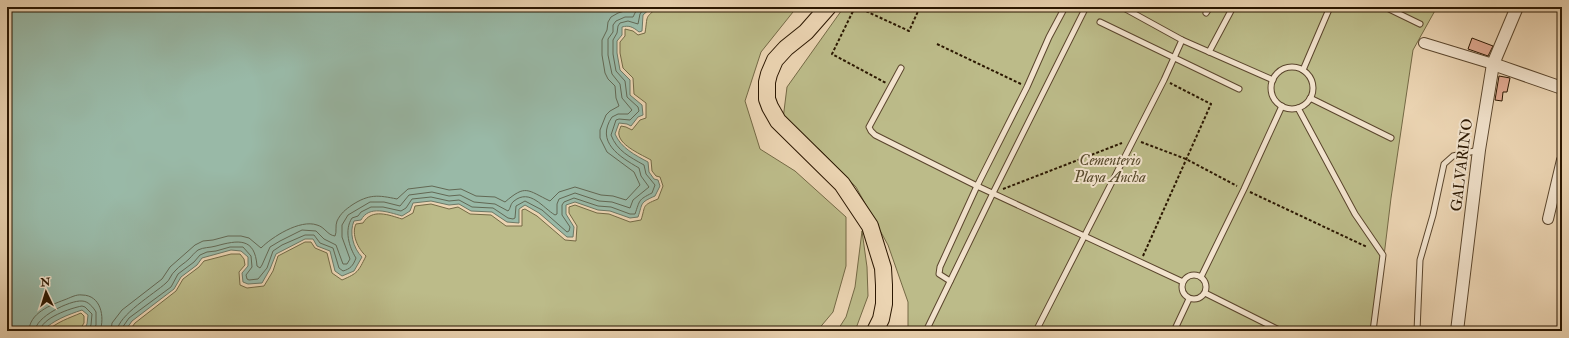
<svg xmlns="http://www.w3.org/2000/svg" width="1569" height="338" font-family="'IM FELL Double Pica',serif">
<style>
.green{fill:#bcbb89;stroke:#746945}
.water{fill:#99b9a7;stroke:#6d7865}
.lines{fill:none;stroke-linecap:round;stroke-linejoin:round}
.shore{stroke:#626854;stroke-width:1}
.building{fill:#e1a991;stroke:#2b1701}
.service-casing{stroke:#5b462d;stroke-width:7}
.minor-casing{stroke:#5b462d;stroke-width:12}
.tertiary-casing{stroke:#5b462d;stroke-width:14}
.primary-casing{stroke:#2b1701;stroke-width:18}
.path{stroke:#2b1701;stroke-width:2;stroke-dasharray:3 2;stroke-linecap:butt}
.service{stroke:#f2e3cd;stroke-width:5}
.minor{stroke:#f2e3cd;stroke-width:10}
.tertiary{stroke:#f2e3cd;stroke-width:12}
.primary{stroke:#ebd4b2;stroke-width:16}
.labels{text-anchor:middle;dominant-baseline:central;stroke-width:4;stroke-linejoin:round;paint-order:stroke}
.park-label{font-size:15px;font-style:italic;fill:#56482a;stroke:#f2e3cd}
.street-label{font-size:15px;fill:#2b1701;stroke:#f2e3cd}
</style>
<rect width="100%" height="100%" fill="#ebd4b2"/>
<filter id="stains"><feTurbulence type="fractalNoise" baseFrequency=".005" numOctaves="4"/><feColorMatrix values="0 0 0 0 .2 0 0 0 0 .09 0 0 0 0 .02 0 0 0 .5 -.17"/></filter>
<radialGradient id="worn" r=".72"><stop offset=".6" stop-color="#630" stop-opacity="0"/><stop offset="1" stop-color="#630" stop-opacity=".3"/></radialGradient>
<g class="green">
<path d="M658,7H797L761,52L745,101L760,149L795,171L846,217V266L833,312L817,331H129L135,323L176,291L183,279L199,267L204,261L231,254H240L244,259L245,265L239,272L240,285L247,288L264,286L273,271L278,256L305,242H311L315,248L327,253L332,273L342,280C358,273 358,272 366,256C358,249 351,234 356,224L363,223C372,208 389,215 402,219L413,213L415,206L431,204L449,209L458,207L470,214L491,215L506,226H522V210L525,209L537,216L565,240L576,241L577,226L569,213V207L575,205L597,213L609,214L630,222L641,220C646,205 641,206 658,199L663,186L660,177L656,176L652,171L651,160C642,155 621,146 619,135C618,132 620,129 621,126L626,127L632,130L640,120L646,118V103L634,94L633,78L623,68L620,53V42L625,36V29L633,31L638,35L645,33C648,15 644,19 658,7Z"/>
<polygon points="844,7 1437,7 1413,50 1391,198 1375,331 908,331 908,302 888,245 856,187 820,150 804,141 794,125 783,119 787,87"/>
<polygon points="862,231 867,267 868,296 855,331 837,331 846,317 855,287"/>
<path d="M81,313L84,316V323L79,331H47C57,322 69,318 81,313Z"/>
</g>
<path class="water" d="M7,7H652L643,15L642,31L639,32C633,27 629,25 622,27V35L617,41V53L620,70L630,80V95L642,105L643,115L638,117L631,126L627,124L619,123L615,134C621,148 635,155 648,162L649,172L654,179L658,180L660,186L655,196C639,203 643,203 638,217L630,218L610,211L598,210L575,202L566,205V214L574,227L573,237H567L539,213L525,205L519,209V223L507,222L492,212L471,211L459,204L449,205L431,201L413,203L410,211L402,216C388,212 369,205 361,220L354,221C349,232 353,248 362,257L354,271L342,276L335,271L330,251L317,246L313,239H305L276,254L270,269L262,283L248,284L243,282L242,273L248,266V257L241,251L231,250L202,258L197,265L181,277L174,289L132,321L125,331H83L87,324L88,315L82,310C67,315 54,320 42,331H7Z"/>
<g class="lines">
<g class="shore">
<path d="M29,331C29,313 51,305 64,300C70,298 76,294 82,295C101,295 105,317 100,331"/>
<path d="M35,331C35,317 70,300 82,301C88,301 93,307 96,312V325L93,331"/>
<path d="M40,331C41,318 71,308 82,306L85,307L92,314L91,325L88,331"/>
<path d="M111,331L112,323L122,310L162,279L170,267L195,245L203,241L213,240L228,236H241L249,238L261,248C272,237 300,219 317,225C325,227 327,235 335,236C337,232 335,226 337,221C341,213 345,210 352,205C369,194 378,195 397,199L408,189L432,186L449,190L461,189L476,196L495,197L505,202C526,184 527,190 550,201L559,192L575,187L601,195L613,196L626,200L640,185L634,172L607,152L600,138V130L606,115L610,111L619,106L616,98L615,86L608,79L605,73L602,55V40L607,30L608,22L611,17L618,13L628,10L631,7"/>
<path d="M117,331C118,315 154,294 166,283C170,280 171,274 175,271C179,266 185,263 189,259C192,256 194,253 198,250C204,247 209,248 216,246C238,240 255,237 257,266L260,268L262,265L270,247L280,241L302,230L316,231L324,239L336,245L343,264H347L350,259L342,237V225L348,215L370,202H384L400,206L409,195L432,192L449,196L460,195L474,202L495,204L508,211C511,208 510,204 514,201C530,188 543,208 555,215L557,214V204L559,199L575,193L599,201L612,202L630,208L633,200L649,187L641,176L639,168C620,157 595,142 612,117L618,114H628L632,110L622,98L620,84L612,74L608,55V39L613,32V25L616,21L625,17H633L638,7"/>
<path d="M122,331V328L129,318L171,287L178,274L194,262L200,255L207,252L216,251L230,247H243L251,256L252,267L246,275L247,279L249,280L258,279L267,268L273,251L282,245L305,235H314L320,243L333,248L339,268L343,271C350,269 353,266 356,258C349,247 344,230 352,218L358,216L361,212L371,207H383L401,211L406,208L412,199L431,197L449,201L459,200L472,207L493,208L508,218L513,219L515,218L516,206L525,201L542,210L567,232L569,231L570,227L562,215V205L564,202L574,198L598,206L611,207L630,214H635C640,200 638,200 652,193L655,185L646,174L644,165C630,157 617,151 611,135L616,120L619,119L630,120L639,111L638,107L627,97L625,81L616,71L613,54V40L617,33L618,26L620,23L628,21L638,24L640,14L645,7"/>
</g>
</g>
<g class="building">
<polygon points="1472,38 1493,46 1488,56 1468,49"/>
<polygon points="1499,76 1510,78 1507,92 1503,92 1502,101 1495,100"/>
</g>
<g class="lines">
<defs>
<g id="service">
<polyline points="1122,7 1182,40 1273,80"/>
<polyline points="1385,7 1420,24"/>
<polyline points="1206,13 1210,7"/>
<polyline points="1100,22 1239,89"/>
<polyline points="1209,52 1233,7"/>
<circle cx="1292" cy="88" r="21"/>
<polyline points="901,68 869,127 871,131 875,135 977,186 1027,87 1049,37 1065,7"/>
<polyline points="1303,70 1330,7"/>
<polyline points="1310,98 1391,138"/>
<polyline points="1298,108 1355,214 1383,255 1373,331"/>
<circle cx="1194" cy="287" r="12"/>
<polyline points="1201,277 1244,189 1282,106"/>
<polyline points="950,281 939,274 940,267 977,186 1183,282"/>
<polyline points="1205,293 1281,331"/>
<polyline points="926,331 993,193 1086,7"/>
<polyline points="1036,331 1164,80 1182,40"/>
<polyline points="1174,331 1189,299"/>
<polyline points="1417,331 1420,260 1433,215 1444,164 1453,156 1479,150"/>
</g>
<g id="minor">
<polyline points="1424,43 1493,64"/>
<polyline points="1548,219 1562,160"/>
</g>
<g id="tertiary">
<polyline points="1493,64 1562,88"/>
<polyline points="1457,331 1479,150 1493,64 1517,7"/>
</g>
<polyline id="primary" points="828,7 806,32 786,48 775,60 769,74 767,82 767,99 770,107 778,121 842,184 870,226 883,268 884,285 884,304 881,319 875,331"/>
</defs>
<use href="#service" class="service-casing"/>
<use href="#minor" class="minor-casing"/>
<use href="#tertiary" class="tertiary-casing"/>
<use href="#primary" class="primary-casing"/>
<g class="path">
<polyline points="855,7 832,54 886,83"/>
<polyline points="857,7 909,31 920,7"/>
<polyline points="937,44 1021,84"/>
<polyline points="1141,142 1186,159 1237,186"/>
<polyline points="1003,189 1122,143"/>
<polyline points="1250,192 1367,247"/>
<polyline points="1143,256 1211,104 1170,83"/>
</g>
<use href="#service" class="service"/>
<use href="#minor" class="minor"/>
<use href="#tertiary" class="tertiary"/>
<use href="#primary" class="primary"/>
</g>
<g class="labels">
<g class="park-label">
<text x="1110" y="160">Cementerio<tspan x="1110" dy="17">Playa Ancha</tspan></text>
</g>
<g class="street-label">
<text transform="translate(1462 165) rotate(-83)">GALVARINO</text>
</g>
</g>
<rect width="1569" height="338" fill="none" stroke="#ebd4b2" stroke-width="24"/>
<rect x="8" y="8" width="1553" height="322" fill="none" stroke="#2b1701" stroke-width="2"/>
<rect x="12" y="12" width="1545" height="314" fill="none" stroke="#2b1701"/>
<g transform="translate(46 292) rotate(356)" stroke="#f2e3cd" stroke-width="3" paint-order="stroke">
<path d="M0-3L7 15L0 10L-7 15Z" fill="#2b1701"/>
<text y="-6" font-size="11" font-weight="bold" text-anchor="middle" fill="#2b1701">N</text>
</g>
<rect width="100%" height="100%" filter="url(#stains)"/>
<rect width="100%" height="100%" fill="url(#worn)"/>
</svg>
